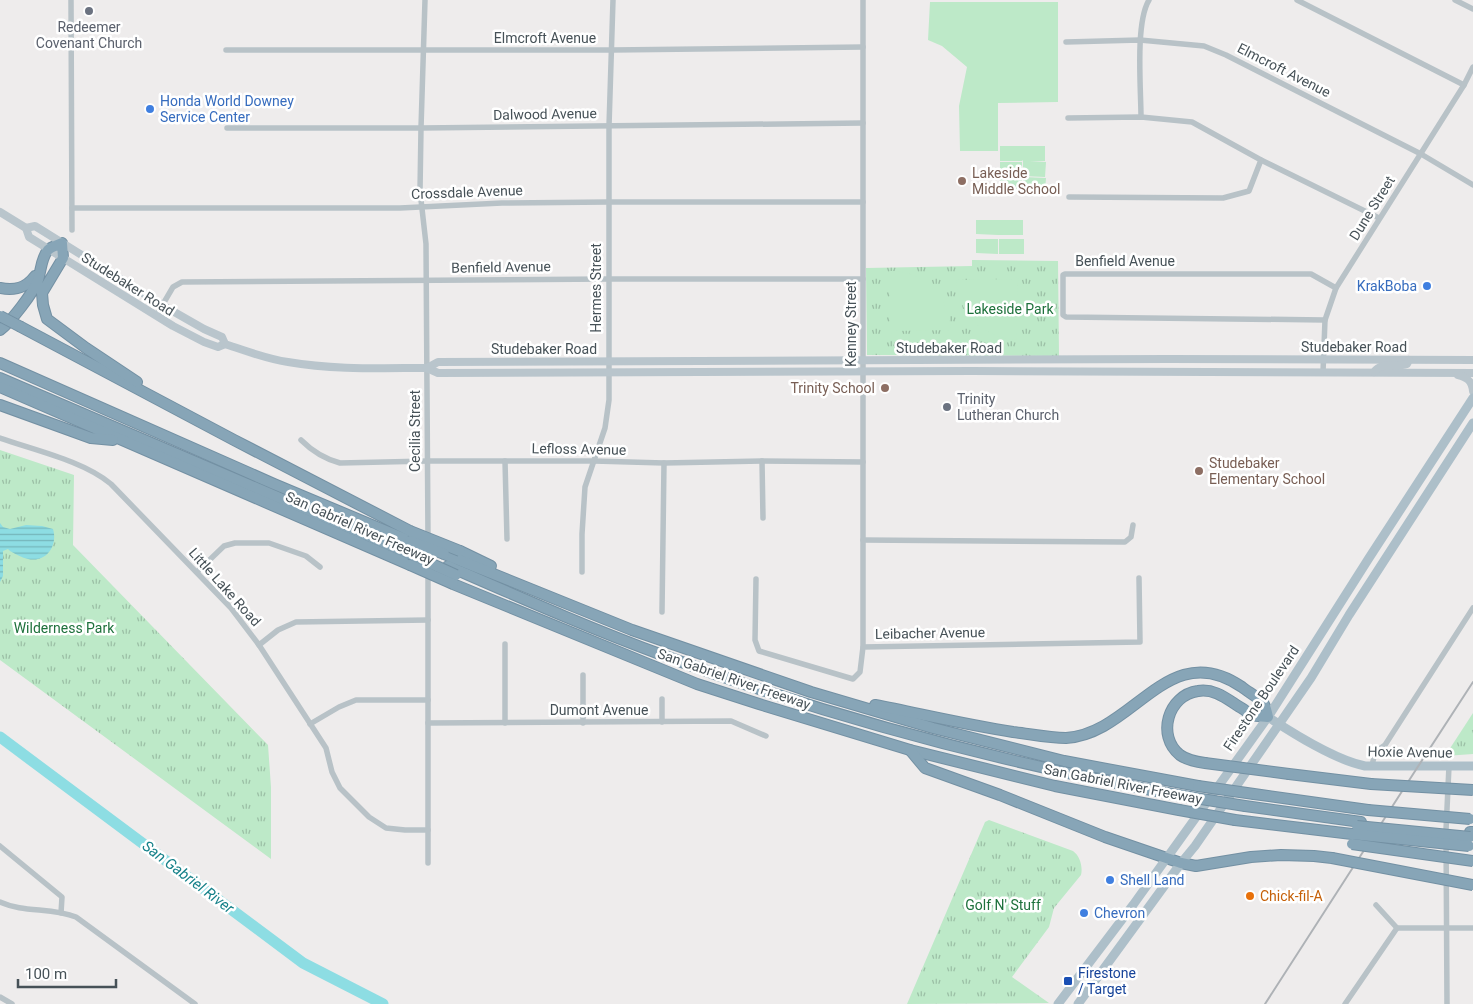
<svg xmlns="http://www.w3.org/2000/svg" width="1473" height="1004" font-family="Roboto,sans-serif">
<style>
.park{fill:url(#park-tufts)}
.pitch{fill:#bde9c8}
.water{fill:url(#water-rules)}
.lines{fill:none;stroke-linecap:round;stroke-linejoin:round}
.river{stroke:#8ddde3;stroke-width:11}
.motorway-casing{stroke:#7390a3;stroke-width:12}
.minor{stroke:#b8c2c7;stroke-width:5.5}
.secondary{stroke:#b9c5cc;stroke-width:8}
.primary{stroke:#adbfc9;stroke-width:9}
.motorway{stroke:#87a5b7;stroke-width:10}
.rail{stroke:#aeb2b6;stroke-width:2}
.motorway-bridge-casing{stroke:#7390a3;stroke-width:12;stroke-linecap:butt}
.motorway-bridge{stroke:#87a5b7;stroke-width:10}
.worship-dot{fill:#6b7280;stroke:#fff;stroke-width:2}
.shop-dot{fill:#3f7fe0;stroke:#fff;stroke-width:2}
.education-dot{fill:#8d6e63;stroke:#fff;stroke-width:2}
.food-dot{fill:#e8710a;stroke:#fff;stroke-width:2}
.transit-dot{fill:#1a4fb4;stroke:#fff;stroke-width:2}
.labels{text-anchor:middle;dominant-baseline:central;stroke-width:5;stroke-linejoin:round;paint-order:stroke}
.worship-label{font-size:14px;fill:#5b616d;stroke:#fff}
.street-label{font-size:14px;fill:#465157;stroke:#fff}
.shop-label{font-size:14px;fill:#366cbe;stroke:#fff;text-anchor:start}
.education-label{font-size:14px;fill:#785e54;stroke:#fff;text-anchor:start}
.park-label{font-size:14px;fill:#1e713c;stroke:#fff}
.food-label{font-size:14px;fill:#c56008;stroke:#fff;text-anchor:start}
.transit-label{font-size:14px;fill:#164399;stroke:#fff;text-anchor:start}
.water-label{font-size:15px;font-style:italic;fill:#17828a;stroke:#fff}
</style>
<defs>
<pattern id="park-tufts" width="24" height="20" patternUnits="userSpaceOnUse" patternTransform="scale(1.25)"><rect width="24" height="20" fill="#bde9c8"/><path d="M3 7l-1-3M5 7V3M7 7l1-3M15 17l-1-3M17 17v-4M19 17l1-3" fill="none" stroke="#9bbfa5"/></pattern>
<pattern id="water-rules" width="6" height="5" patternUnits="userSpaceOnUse" patternTransform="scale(1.25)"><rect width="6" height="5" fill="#8ddde3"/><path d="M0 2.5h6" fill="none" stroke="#75b6bb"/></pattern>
</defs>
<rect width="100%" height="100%" fill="#eeecec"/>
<g class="park">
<polygon points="972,260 1058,261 1059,356 867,355 866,268 972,266"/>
<polygon points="0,450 74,475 73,545 268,745 271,787 271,859 0,660"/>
<polygon points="1473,713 1473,754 1445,756"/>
<path d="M989,820L1073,851C1080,856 1083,867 1081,875L1054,908L1049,927L1012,977L1049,1003L907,1004L985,822Z"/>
</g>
<g class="pitch">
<polygon points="930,2 1058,2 1058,102 998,103 998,151 960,151 959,106 967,67 942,46 928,40"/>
<polygon points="1000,146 1045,146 1045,161 1030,161 1046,162 1045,177 1023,176 1023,160 1022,161 1000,161"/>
<rect x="1000" y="162" width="22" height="30"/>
<polygon points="1023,177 1046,178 1045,192 1023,192"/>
<polygon points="976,220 998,220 998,235 976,234"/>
<rect x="998" y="220" width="25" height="15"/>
<polygon points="976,239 998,239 998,254 976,253"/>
<rect x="999" y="239" width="25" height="15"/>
<path d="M890,271C923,270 950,298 951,330L894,331L892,334L889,333L888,329L890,328Z"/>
<path d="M1016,277L1019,279L1018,283L1016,340C981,336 959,315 956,280L1014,279Z"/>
</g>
<path class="water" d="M0,523L3,527L10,529L26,525L42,526L53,529C58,545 47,563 28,559C22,558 16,554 10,551L8,549L3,551V576L0,582Z"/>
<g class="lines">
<polyline class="river" points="0,737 303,963 383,1004"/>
<defs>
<g id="motorway">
<path d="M0,288C15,291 26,288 35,276"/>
<polyline points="21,327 234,440 410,531"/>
<path d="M0,330C10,323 34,292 38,280C41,271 41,258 48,250C51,247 58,245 62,243L63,258L42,293L43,305L47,319L86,348L137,382"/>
<polyline points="0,363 274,484 410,541"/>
<polyline points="0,378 410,554"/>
<polyline points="0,387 410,565"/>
<polyline points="0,405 91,438 113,440"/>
<polyline points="460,551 491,566"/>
<polyline points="444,554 632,630 811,692 933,728 1064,761 1198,786"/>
<path d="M448,566C519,597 591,629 665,656C835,719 1011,765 1189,797"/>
<polyline points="453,584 697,684 759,704 910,750 1055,786 1179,810"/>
<path d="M875,705C921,714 967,725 1013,732C1030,734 1049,738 1066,738C1134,734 1168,636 1242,687C1248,692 1258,697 1263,703C1266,706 1267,713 1268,717C1263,716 1257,717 1253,715C1249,714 1246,711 1243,709C1229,701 1216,688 1198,691C1168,695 1156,736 1180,755C1187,760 1197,762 1205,763"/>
<polyline points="910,750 925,768 1000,795 1105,837 1181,863 1196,866 1251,857 1281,855 1314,856 1332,858"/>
<polyline points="1289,774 1371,784"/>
<polyline points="1254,794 1368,810"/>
<polyline points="1245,806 1361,822"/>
<polyline points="1235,820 1352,834"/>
<polyline points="1470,832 1473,832"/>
</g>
</defs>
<use href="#motorway" class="motorway-casing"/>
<g class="minor">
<polyline points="71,0 72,230"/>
<polyline points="425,0 421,128 420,191 426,244 428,539"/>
<polyline points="1297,0 1464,85"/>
<polyline points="1455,0 1473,9"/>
<polyline points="1066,42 1140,40 1204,46 1226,55 1421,154 1473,185"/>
<polyline points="226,50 612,50 863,47"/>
<path d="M1141,117C1141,89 1135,23 1149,0"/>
<polyline points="1068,118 1141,117 1192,122 1261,160 1379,218"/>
<polyline points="227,128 421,128 863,123"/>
<polyline points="1069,197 1223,198 1249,191 1261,160"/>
<polyline points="72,208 400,208 502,203 608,202 863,202"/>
<polyline points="156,316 173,287 182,282 609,279 863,279"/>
<polyline points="1325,320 1066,317 1063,315 1063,275 1065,274 1311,274 1336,288"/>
<polyline points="1324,346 1357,346"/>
<polyline points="1323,372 1325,320 1336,288 1464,85 1473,67"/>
<path d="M0,438C34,450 84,461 111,484L231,608L259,645L326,748L332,772L340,788L369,817L386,828L405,830H428"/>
<path d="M301,440C312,451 325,459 340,463L428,461H594L664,463L762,461L863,462"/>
<polyline points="505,461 507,539"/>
<polyline points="762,461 763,518"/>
<polyline points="863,540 1125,542 1131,537 1133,525"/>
<polyline points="197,572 224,546 235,543 269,543 306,556 320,567"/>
<polyline points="582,572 582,534 585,487 605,428 609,400 609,126 613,0"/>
<polyline points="428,573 428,863"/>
<polyline points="756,579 755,640 759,651 853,679 860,672 863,647 1140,642 1139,578"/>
<polyline points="662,612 664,463"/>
<polyline points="505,644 505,723"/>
<polyline points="259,645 278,630 296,622 428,620"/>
<polyline points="863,647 863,0"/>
<polyline points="583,675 583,723"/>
<polyline points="662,699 662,722"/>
<polyline points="428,723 731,721 766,736"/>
<polyline points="310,724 339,707 356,700 428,700"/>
<polyline points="1372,766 1375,752 1385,745 1473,608"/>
<polyline points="0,846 62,897 61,913"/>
<path d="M0,902C24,913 52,907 76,917L195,1004"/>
<polyline points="1376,905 1397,928 1473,928"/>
<polyline points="0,997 12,1004"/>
<polyline points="1345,1004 1397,928"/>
<polyline points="1447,1004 1446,830 1449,766"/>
</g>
<g class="secondary">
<path d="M0,212L26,228L29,237L173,326L204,342L218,347L225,344C246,351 267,359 288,362C334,370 381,368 427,368L438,373L972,371L1473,373"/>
<polyline points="26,228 35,226 162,305 204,329 222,337 225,344"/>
<polyline points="427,368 438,362 1168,359 1473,360"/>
<path d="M1374,372C1382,361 1396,368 1407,364L1409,360"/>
<path d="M1458,375C1467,377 1472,381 1473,391"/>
</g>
<g class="primary">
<path d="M1268,717C1294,734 1335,760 1365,766H1473"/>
<polyline points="1058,1004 1133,905 1268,717 1369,558 1473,398"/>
<polyline points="1078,1004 1181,863 1195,846 1311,678 1349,615 1473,423"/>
</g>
<use href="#motorway" class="motorway"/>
<path class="rail" d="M1265,1004C1334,897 1403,789 1473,682"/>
<defs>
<g id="motorway-bridge">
<polyline points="0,316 21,327"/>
<polyline points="410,531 460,551"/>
<polyline points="410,541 444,554"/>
<polyline points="410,554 456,575"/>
<polyline points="410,565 453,584"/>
<polyline points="1205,763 1289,774"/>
<polyline points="1371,784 1473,790"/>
<polyline points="1198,786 1254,794"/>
<polyline points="1189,797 1245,806"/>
<polyline points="1179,810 1235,820"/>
<polyline points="1368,810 1470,819"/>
<polyline points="1357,826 1470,837"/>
<polyline points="1352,834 1469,846"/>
<polyline points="1352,844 1473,861"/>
<polyline points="1332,858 1473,885"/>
</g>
</defs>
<use href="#motorway-bridge" class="motorway-bridge-casing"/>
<use href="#motorway-bridge" class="motorway-bridge"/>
</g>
<g class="worship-dot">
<circle cx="89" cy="11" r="5"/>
<circle cx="947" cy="407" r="5"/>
</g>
<g class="shop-dot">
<circle cx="150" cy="109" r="5"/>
<circle cx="1427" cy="286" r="5"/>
<circle cx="1110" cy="880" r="5"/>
<circle cx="1084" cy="913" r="5"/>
</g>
<g class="education-dot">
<circle cx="962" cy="181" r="5"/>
<circle cx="885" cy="388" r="5"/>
<circle cx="1199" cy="471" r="5"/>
</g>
<circle class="food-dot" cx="1250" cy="896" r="5"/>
<rect class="transit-dot" x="1063" y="976" width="10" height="10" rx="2.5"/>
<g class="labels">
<g class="worship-label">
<text x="89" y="27">Redeemer<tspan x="89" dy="16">Covenant Church</tspan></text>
<text x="957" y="399" text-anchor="start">Trinity<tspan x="957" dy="16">Lutheran Church</tspan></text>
</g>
<g class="street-label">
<text x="545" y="38">Elmcroft Avenue</text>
<text transform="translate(1284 70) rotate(27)">Elmcroft Avenue</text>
<text transform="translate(545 114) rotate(-1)">Dalwood Avenue</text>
<text transform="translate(467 192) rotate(-2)">Crossdale Avenue</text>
<text transform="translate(1372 208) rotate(-58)">Dune Street</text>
<text x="1125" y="261">Benfield Avenue</text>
<text transform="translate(501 267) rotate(-1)">Benfield Avenue</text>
<text transform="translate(128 284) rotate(32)">Studebaker Road</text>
<text transform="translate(596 288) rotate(-90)">Hermes Street</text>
<text transform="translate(851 324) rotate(-90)">Kenney Street</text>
<text x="1354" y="347">Studebaker Road</text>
<text x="949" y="348">Studebaker Road</text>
<text x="544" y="349">Studebaker Road</text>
<text transform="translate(415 431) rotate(-90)">Cecilia Street</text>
<text transform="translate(579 449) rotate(1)">Lefloss Avenue</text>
<text transform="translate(360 528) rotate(24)">San Gabriel River Freeway</text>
<text transform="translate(225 587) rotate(48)">Little Lake Road</text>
<text transform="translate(930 633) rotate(-1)">Leibacher Avenue</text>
<text transform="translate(734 679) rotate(19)">San Gabriel River Freeway</text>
<text transform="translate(1261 698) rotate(-56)">Firestone Boulevard</text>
<text x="599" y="710">Dumont Avenue</text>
<text transform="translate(1410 752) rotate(1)">Hoxie Avenue</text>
<text transform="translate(1123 784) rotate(11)">San Gabriel River Freeway</text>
</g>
<g class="shop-label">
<text x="160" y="101">Honda World Downey<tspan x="160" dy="16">Service Center</tspan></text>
<text x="1417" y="286" text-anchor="end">KrakBoba</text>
<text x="1120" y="880">Shell Land</text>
<text x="1094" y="913">Chevron</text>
</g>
<g class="education-label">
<text x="972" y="173">Lakeside<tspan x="972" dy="16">Middle School</tspan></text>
<text x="875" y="388" text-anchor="end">Trinity School</text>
<text x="1209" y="463">Studebaker<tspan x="1209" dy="16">Elementary School</tspan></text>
</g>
<g class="park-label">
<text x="1010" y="309">Lakeside Park</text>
<text x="64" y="628">Wilderness Park</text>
<text x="1003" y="905">Golf N' Stuff</text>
</g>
<g class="food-label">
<text x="1260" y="896">Chick-fil-A</text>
</g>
<g class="transit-label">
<text x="1078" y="973">Firestone<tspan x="1078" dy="16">/ Target</tspan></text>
</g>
<g class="water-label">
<text transform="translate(188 877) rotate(37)">San Gabriel River</text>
</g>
</g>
<path d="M18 979v8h98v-8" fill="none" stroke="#465157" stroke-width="2.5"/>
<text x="25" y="979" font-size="15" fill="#465157" stroke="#ffffff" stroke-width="4" paint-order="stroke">100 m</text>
</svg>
